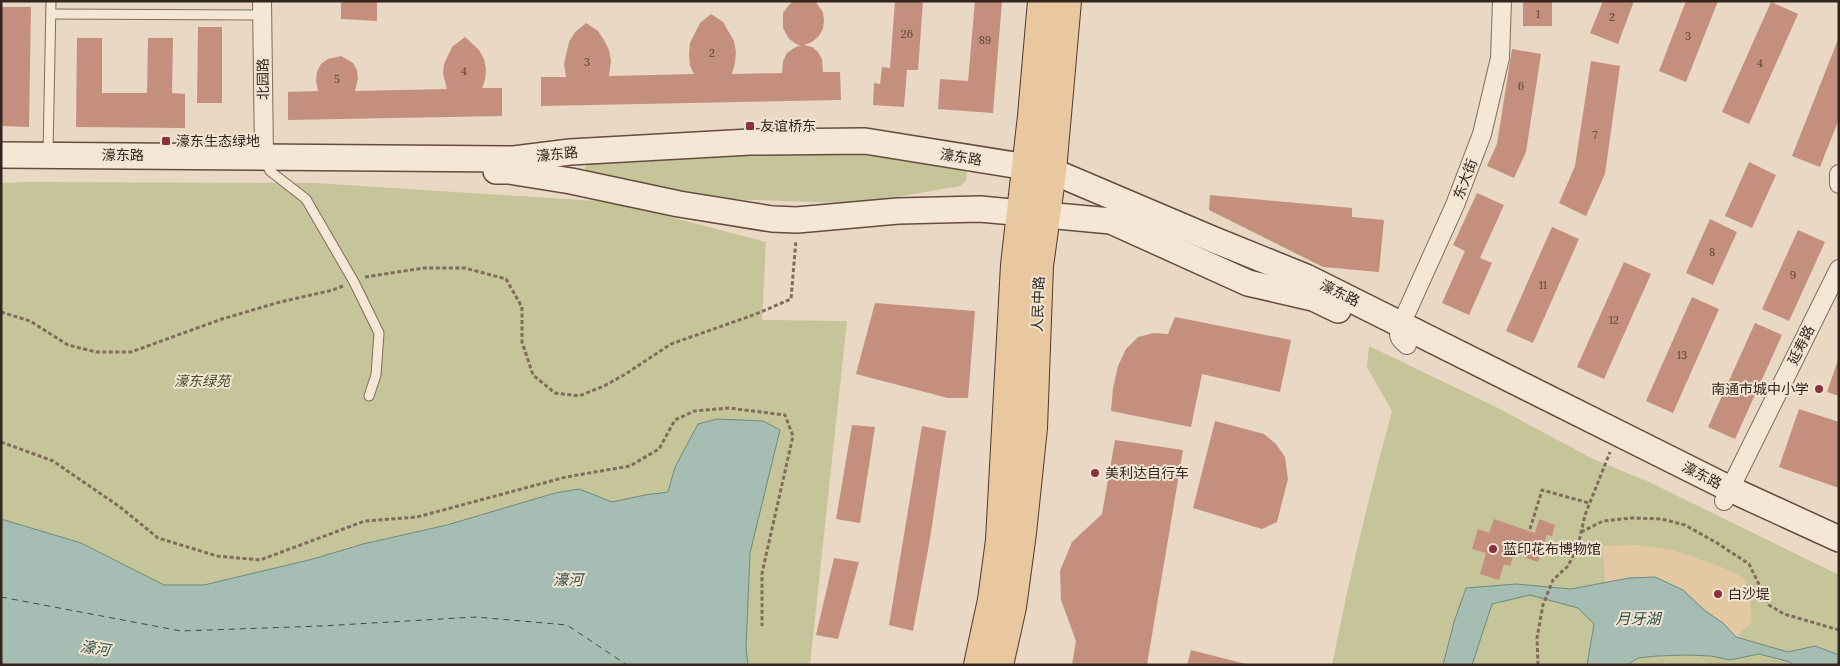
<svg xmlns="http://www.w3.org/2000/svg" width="1840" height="666" font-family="Lora,'Noto Sans SC',serif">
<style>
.green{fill:#c6c599}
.sand{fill:#e3c8a3}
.water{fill:#a5bdb2;stroke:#6d8a7e}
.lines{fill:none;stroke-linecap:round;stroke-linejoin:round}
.ferry{stroke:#2f524a;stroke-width:1;stroke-dasharray:6 5;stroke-linecap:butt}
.building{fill:#c4907d}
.service-casing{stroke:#826b5c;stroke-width:11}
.minor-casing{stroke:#826b5c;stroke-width:20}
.secondary-casing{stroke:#644c3f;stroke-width:28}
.primary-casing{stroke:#503a30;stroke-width:30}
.path{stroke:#826b5c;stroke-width:3;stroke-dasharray:4 2.5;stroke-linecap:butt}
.service{stroke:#f5e7d6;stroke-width:9}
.minor{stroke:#f5e7d6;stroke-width:18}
.secondary{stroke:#f5e7d6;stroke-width:25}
.primary{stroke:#e9c79f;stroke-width:28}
.poi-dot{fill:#8b3240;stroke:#f2e4d2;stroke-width:2}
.labels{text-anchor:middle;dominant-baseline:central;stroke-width:4;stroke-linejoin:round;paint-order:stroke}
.number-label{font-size:11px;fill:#574036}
.street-label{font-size:14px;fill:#33261f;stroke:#f2e4d2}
.poi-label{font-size:14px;fill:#33261f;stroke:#f2e4d2;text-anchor:start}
.park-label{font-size:14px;font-style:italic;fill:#4a4e27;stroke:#f2e4d2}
.water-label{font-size:15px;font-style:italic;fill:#2f524a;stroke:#f2e4d2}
</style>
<rect width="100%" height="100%" fill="#e9d8c4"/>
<g class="green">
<polygon points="852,151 964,168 967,170 966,181 961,186 867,202 845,203 691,198 585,172 585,167 589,163 652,156"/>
<polygon points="24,182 314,183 614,202 766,242 762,320 847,321 810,665 748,665 746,648 750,553 780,430 762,421 717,419 698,424 675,467 668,492 645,495 612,502 579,489 498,510 447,525 363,544 313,559 204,585 164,585 81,543 1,519 1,183"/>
<path d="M1369,346L1496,407L1595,460L1647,481L1839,575V665H1332C1349,579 1369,495 1392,411L1367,367Z"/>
</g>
<polygon class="sand" points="1636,545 1674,550 1724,568 1744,578 1750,597 1752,622 1736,637 1683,590 1629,578 1605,584 1603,546"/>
<g class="water">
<polygon points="717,419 763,421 780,430 750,553 746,648 748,665 1,665 1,519 81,543 164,585 204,585 313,559 363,544 447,525 555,493 579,489 612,502 645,495 668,492 675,467 698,424"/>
<polygon points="1655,577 1683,590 1704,610 1723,623 1736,637 1788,652 1815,646 1839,655 1839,665 1793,665 1790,662 1759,654 1730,660 1711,656 1686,655 1657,656 1638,658 1627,665 1587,665 1594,624 1578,608 1530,595 1492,604 1472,665 1443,665 1454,622 1466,588 1516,584 1571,589 1629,578"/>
</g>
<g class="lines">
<polyline class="ferry" points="1,597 181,631 321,626 476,617 567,625 627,665"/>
</g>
<g class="building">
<polygon points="341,1 377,1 377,21 341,19"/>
<polygon points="793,1 815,1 823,12 824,21 823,29 819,36 812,42 804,45 812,47 818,52 822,59 823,72 840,72 841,100 541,106 541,77 566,77 564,64 569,42 575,32 586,23 598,31 604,40 609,50 611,61 609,76 694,74 690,66 689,55 690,43 700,23 711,14 723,22 734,41 736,52 735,63 732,74 782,73 783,61 787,53 794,48 801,45 798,45 789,39 783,28 783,13 788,6"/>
<polygon points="895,1 923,1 918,70 907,70 904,107 873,105 874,83 880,84 882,67 890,68"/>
<polygon points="975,1 1002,1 993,113 938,109 940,79 968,81"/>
<rect x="1523" y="1" width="29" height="25"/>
<polygon points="1603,1 1634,1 1618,44 1590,33"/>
<polygon points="1686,1 1718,1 1686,82 1659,71"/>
<polygon points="1771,2 1798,14 1749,124 1722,112"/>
<polygon points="2,7 31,7 29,127 1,126"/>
<polygon points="198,27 222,27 222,103 197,103"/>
<polygon points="465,37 479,50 484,59 486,69 485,80 482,88 502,88 502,116 288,120 288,92 318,91 316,80 317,72 321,64 328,59 341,56 353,63 357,70 358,79 355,91 447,89 443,73 444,64 452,47"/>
<polygon points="1839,37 1839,119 1820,167 1792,156"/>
<polygon points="77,38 102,38 102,93 147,93 148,38 173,38 172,93 185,94 185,128 76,127"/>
<polygon points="1512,49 1541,54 1526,152 1514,178 1487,166 1497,144"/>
<polygon points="1591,61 1620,66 1605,174 1586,216 1559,203 1575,166"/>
<polygon points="1749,162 1776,175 1752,228 1725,216"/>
<polygon points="1477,193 1504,205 1480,258 1492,263 1469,315 1442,303 1465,251 1453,245"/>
<polygon points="1210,195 1352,208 1352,217 1384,220 1379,272 1323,267 1209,210"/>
<polygon points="1710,219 1737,232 1713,285 1686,273"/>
<polygon points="1552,227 1579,239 1533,343 1506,331"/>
<polygon points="1798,230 1825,242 1789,321 1762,309"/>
<polygon points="1624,262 1651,274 1604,379 1577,367"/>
<polygon points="1692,297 1719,309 1673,413 1646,401"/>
<polygon points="875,303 975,311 968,398 948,398 856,374"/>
<polygon points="1175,317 1291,340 1280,392 1202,374 1191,427 1111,411 1113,388 1118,366 1126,349 1138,337 1154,333 1168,334"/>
<polygon points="1755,323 1782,335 1735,439 1708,427"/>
<polygon points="1838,360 1839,360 1839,396 1827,392"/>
<polygon points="1799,409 1839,422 1839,488 1779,467"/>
<polygon points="1215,421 1264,434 1276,444 1285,457 1288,479 1277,522 1262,529 1193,508"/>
<polygon points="852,425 875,427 860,523 836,519"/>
<polygon points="922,426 946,431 930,539 913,631 889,625"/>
<polygon points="1115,440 1183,450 1147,665 1072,665 1076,641 1061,600 1060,571 1072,542 1102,514"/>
<polygon points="1494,519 1535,533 1539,519 1555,525 1552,536 1547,535 1538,562 1523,557 1526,546 1512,541 1509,548 1515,550 1510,566 1504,564 1499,580 1480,574 1486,553 1472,549 1478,529 1489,533"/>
<polygon points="834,558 859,562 838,639 816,635"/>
<polygon points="1191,650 1246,664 1245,665 1187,665"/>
</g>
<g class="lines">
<defs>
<g id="service">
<polyline points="51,14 262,15"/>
<polyline points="48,154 51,1"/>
<polyline points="265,160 270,171 306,199 354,282 379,333 376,375 369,396"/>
</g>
<g id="minor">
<polyline points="262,1 264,157"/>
<polyline points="1839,174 1839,184"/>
<path d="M1407,345C1401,340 1398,338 1399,329L1455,205L1482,134L1500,58L1502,1"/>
<polyline points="1724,501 1839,269"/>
</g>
<g id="secondary">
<polyline points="1,155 514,159 570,152 750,142 865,141 1052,171 1212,239 1306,277 1730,489 1839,539"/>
<polyline points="496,171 509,171 571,181 679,204 772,219 797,220 898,211 980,209 1111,221 1248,283 1313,298 1338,310"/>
</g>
<g id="primary">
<polyline points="978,665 992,600 1000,540 1015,265 1032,116 1042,1"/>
<polyline points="999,665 1012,607 1022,533 1033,428 1039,266 1052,171 1067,1"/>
</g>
</defs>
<use href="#service" class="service-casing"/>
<use href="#minor" class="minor-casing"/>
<use href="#secondary" class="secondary-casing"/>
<use href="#primary" class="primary-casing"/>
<g class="path">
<polyline points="365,277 424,268 465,268 506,279 522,307 522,342 533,375 555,393 579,396 604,386 624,375 671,344 756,314 791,299 796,240"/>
<polyline points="1,312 30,321 68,345 96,352 131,352 222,319 280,302 333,290 343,286"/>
<polyline points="1,442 53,461 120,507 158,538 217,556 260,560 365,521 417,517 566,477 630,466 659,449 675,420 694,411 729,408 785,415 793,436 762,573 762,626"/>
<polyline points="1530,529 1542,490 1589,503"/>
<polyline points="1581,532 1603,521 1632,518 1662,519 1685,525 1717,543 1749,564 1769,605 1784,614 1839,630"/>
<polyline points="1538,665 1537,638 1543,605 1553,580 1568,566 1578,546 1585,515 1610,452"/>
</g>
<use href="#service" class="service"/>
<use href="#minor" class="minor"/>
<use href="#secondary" class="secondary"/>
<use href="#primary" class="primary"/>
</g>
<g class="poi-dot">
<rect x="745" y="121" width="10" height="10" rx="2.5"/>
<rect x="161" y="136" width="10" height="10" rx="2.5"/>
<circle cx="1819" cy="389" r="5"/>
<circle cx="1095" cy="473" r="5"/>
<circle cx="1493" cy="549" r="5"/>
<circle cx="1718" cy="594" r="5"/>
</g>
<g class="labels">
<g class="number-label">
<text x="1538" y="14">1</text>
<text x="1612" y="17">2</text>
<text x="907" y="34">26</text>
<text x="1688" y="36">3</text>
<text x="985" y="40">89</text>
<text x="712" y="53">2</text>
<text x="587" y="62">3</text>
<text x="1760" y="63">4</text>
<text x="464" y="71">4</text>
<text x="337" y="79">5</text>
<text x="1521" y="86">6</text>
<text x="1595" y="135">7</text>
<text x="1712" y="252">8</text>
<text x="1793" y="275">9</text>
<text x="1543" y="285">11</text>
<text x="1614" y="320">12</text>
<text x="1682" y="355">13</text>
</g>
<g class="street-label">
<text transform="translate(263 79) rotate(-91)">北园路</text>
<text transform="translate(557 154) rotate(-6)">濠东路</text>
<text x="123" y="155">濠东路</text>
<text transform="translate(961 157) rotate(9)">濠东路</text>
<text transform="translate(1465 179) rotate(-69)">东大街</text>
<text transform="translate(1340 293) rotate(26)">濠东路</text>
<text transform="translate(1038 304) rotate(-88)">人民中路</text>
<text transform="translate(1801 345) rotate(-64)">延寿路</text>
<text transform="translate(1702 475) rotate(27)">濠东路</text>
</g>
<g class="poi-label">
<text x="760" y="126">友谊桥东</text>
<text x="176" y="141">濠东生态绿地</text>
<text x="1809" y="389" text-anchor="end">南通市城中小学</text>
<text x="1105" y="473">美利达自行车</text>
<text x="1503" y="549">蓝印花布博物馆</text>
<text x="1728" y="594">白沙堤</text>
</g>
<g class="park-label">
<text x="202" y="381">濠东绿苑</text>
</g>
<g class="water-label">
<text x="568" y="579">濠河</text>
<text x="1638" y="618">月牙湖</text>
<text transform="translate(95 648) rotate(8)">濠河</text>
</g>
</g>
<rect width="1840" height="666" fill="none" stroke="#33261f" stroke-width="5"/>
</svg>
